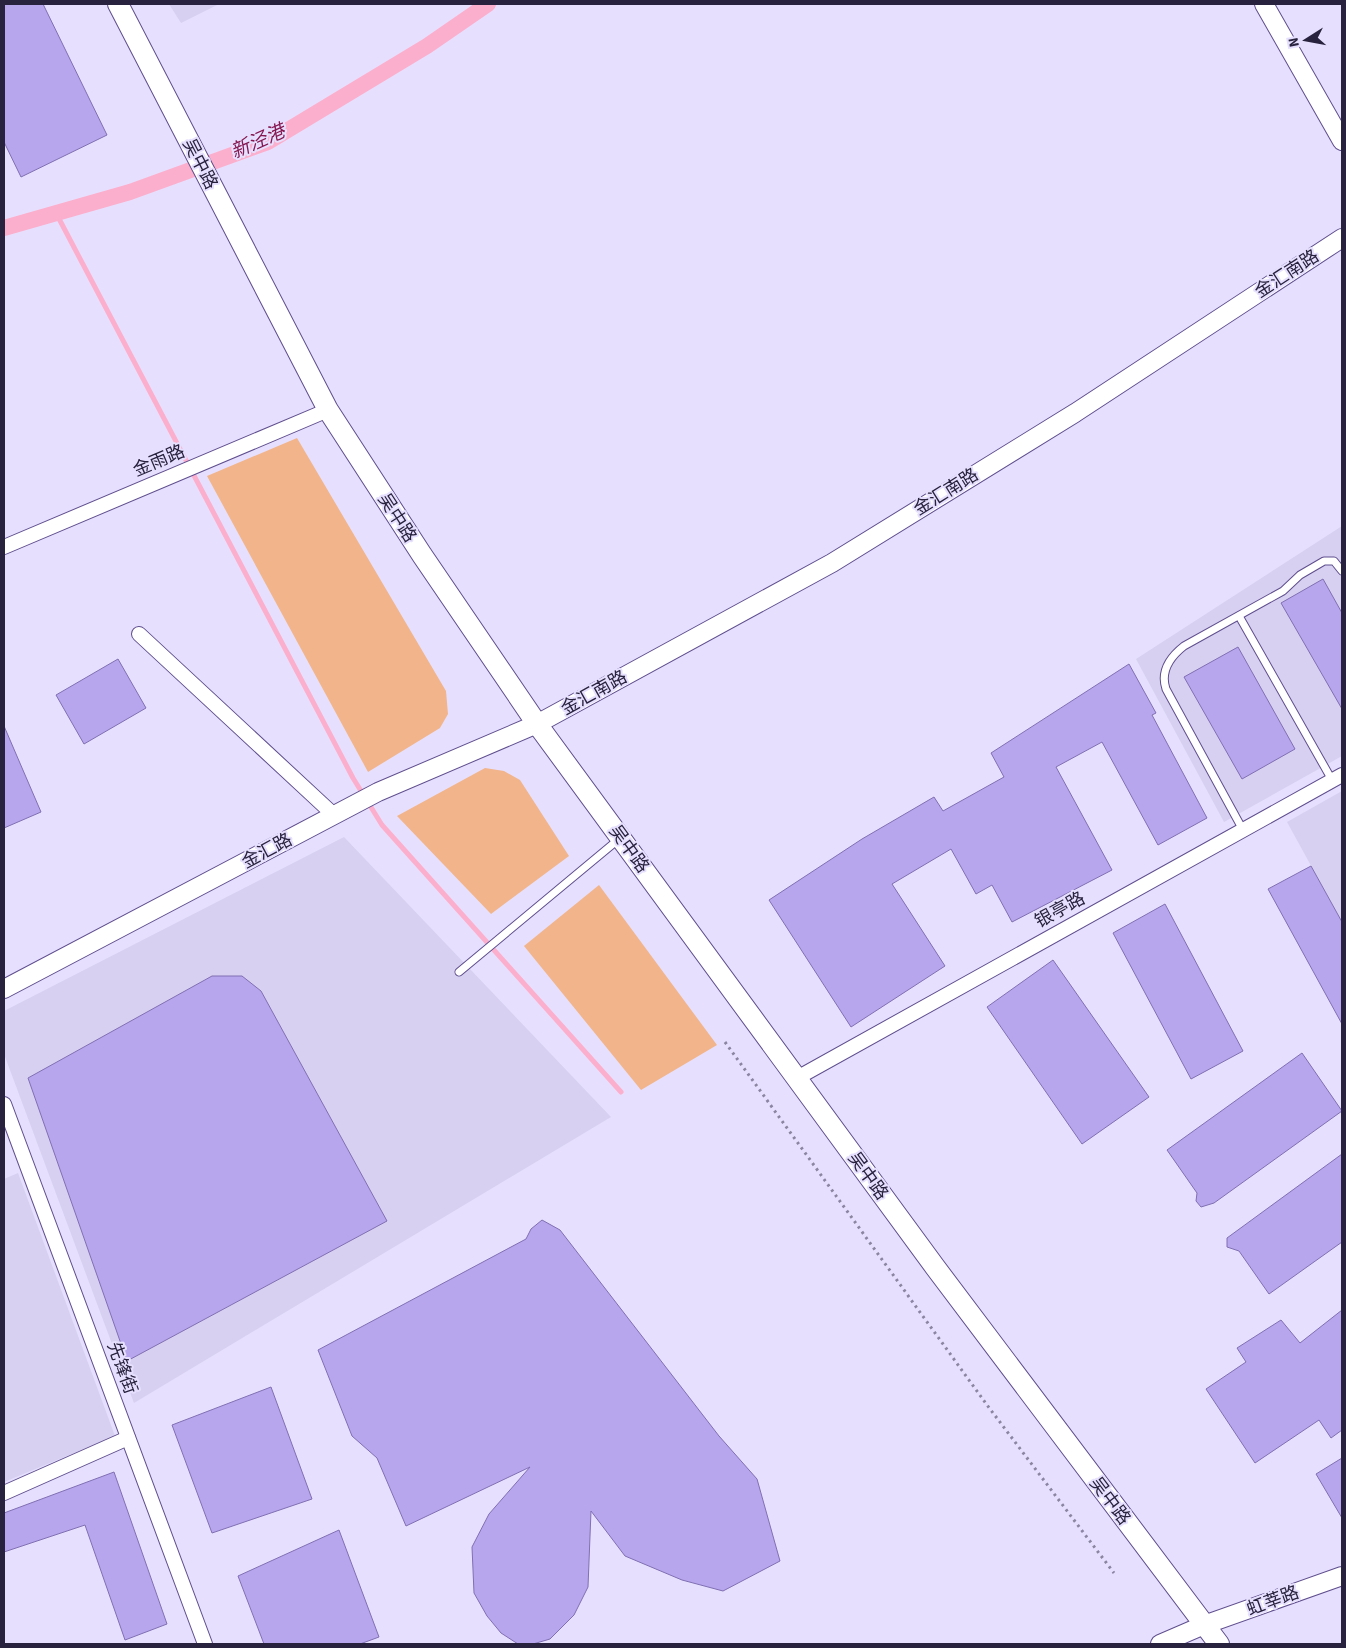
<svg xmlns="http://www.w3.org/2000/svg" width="1346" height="1648" font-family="'Source Sans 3','Noto Sans SC',sans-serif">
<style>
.built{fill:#d7d0f1}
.green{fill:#f2b48b}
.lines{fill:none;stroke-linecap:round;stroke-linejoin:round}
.stream{stroke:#fcafcd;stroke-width:5}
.canal{stroke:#fcafcd;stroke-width:16}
.building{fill:#b7a6ee;stroke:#806fb2}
.service-casing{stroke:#5f4e8e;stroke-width:9}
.minor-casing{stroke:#5f4e8e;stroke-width:16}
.tertiary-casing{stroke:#5f4e8e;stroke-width:20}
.secondary-casing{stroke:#5f4e8e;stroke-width:22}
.path{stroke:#8b85a2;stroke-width:3;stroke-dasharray:2.5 4;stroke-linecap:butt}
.service{stroke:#fff;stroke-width:7}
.minor{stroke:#fff;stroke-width:14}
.tertiary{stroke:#fff;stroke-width:18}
.secondary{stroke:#fff;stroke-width:20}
.labels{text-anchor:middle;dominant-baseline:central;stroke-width:4;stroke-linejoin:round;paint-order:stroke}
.street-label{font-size:18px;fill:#29223e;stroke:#e6e0fe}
.water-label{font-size:19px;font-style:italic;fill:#851751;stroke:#e6e0fe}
</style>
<rect width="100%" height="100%" fill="#e6e0fe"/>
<g class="built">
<polygon points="169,4 219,4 181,23"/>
<polygon points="1342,526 1342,756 1224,822 1136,659"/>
<polygon points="1342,791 1342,922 1287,822"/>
<polygon points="344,837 611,1117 134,1403 4,1054 4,1011"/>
<polygon points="18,1173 115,1436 4,1482 4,1179"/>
</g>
<g class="green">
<polygon points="297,438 446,691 448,714 440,728 368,772 207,476"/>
<polygon points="485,768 504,771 520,780 569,856 491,914 397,816"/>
<polygon points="599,885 717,1045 641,1090 524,946"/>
</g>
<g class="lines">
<polyline class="stream" points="56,213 353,778 382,825 621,1092"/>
<polyline class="canal" points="4,228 130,192 268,142 427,46 488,4"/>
</g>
<g class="building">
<polygon points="4,4 43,4 107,135 21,177 4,142"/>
<polygon points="1323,579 1342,613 1342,709 1281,603"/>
<polygon points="1238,647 1295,749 1242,779 1184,677"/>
<polygon points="118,659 146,708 84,744 56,695"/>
<polygon points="1129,664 1156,713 1152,715 1207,818 1158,845 1102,742 1056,767 1112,870 1012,922 992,885 976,894 951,849 892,884 945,966 851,1027 769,900 862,839 934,797 943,811 1004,777 991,753"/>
<polygon points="4,726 41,812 4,828"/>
<polygon points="1311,866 1342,922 1342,1024 1268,889"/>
<polygon points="1165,904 1243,1051 1191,1079 1113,933"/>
<polygon points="1053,960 1149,1097 1082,1144 987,1007"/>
<polygon points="212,976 242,976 261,991 387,1221 127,1361 28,1078"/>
<polygon points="1302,1053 1342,1111 1214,1203 1201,1207 1196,1201 1197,1193 1167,1150"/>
<polygon points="1342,1154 1342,1242 1269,1294 1239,1251 1227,1247 1227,1238"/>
<polygon points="542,1220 560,1230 719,1436 757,1479 780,1561 723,1591 682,1580 625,1556 591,1511 588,1587 574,1615 550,1639 533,1644 518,1644 501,1633 487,1616 474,1593 472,1547 489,1514 530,1467 406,1526 377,1458 352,1436 318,1350 526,1239 531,1229"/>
<polygon points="1342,1310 1342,1430 1331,1438 1319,1420 1255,1463 1206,1389 1246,1362 1237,1348 1281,1320 1300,1343"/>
<polygon points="271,1387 312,1499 212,1533 172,1425"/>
<polygon points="1342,1458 1342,1518 1316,1474"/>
<polygon points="114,1472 167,1624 125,1640 85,1525 4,1552 4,1513"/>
<polygon points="339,1530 379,1637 360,1644 264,1644 238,1576"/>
</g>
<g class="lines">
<defs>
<g id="service">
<polyline points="1239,616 1332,780"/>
<path d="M1243,830L1166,689C1160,671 1170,657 1184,646L1283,591L1300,575L1324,561H1334L1342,571"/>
<polyline points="459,972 619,839"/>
</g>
<g id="minor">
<polyline points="4,547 328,410"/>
<polyline points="139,634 335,816"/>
<polyline points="797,1078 1342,775"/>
<polyline points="4,1104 205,1644"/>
<polyline points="4,1493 128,1438"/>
</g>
<g id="tertiary">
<polyline points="1264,4 1342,141"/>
<polyline points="4,989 378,792 537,724 832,563 1075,413 1342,238"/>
<polyline points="1160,1644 1204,1625 1342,1576"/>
</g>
<polyline id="secondary" points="118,4 328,410 422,555 537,724 935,1267 1219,1644"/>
</defs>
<use href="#service" class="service-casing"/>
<use href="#minor" class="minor-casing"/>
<use href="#tertiary" class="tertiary-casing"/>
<use href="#secondary" class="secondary-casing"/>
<polyline class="path" points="725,1042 987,1405 1114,1573"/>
<use href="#service" class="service"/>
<use href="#minor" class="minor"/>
<use href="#tertiary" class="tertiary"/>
<use href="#secondary" class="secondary"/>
</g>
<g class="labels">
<g class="street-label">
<text transform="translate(200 164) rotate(63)">吴中路</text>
<text transform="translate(1287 274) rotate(-33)">金汇南路</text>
<text transform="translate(159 461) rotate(-23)">金雨路</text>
<text transform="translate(946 492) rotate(-32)">金汇南路</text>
<text transform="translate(397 518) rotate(57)">吴中路</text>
<text transform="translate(594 693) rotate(-29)">金汇南路</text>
<text transform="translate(629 849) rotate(54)">吴中路</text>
<text transform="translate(267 851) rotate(-28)">金汇路</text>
<text transform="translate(1060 910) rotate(-29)">银亭路</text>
<text transform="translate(868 1176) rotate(54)">吴中路</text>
<text transform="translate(122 1368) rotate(70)">先锋街</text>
<text transform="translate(1110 1501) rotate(53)">吴中路</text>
<text transform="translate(1273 1601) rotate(-20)">虹莘路</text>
</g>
<g class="water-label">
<text transform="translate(258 142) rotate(-24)">新泾港</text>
</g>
</g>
<rect width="1346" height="1648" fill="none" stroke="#29223e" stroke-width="10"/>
<g transform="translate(1306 40) rotate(259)" stroke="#e6e0fe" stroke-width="4" paint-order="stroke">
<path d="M0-4L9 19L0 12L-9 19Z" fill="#29223e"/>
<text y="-8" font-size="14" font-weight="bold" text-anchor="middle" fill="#29223e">N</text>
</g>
</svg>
